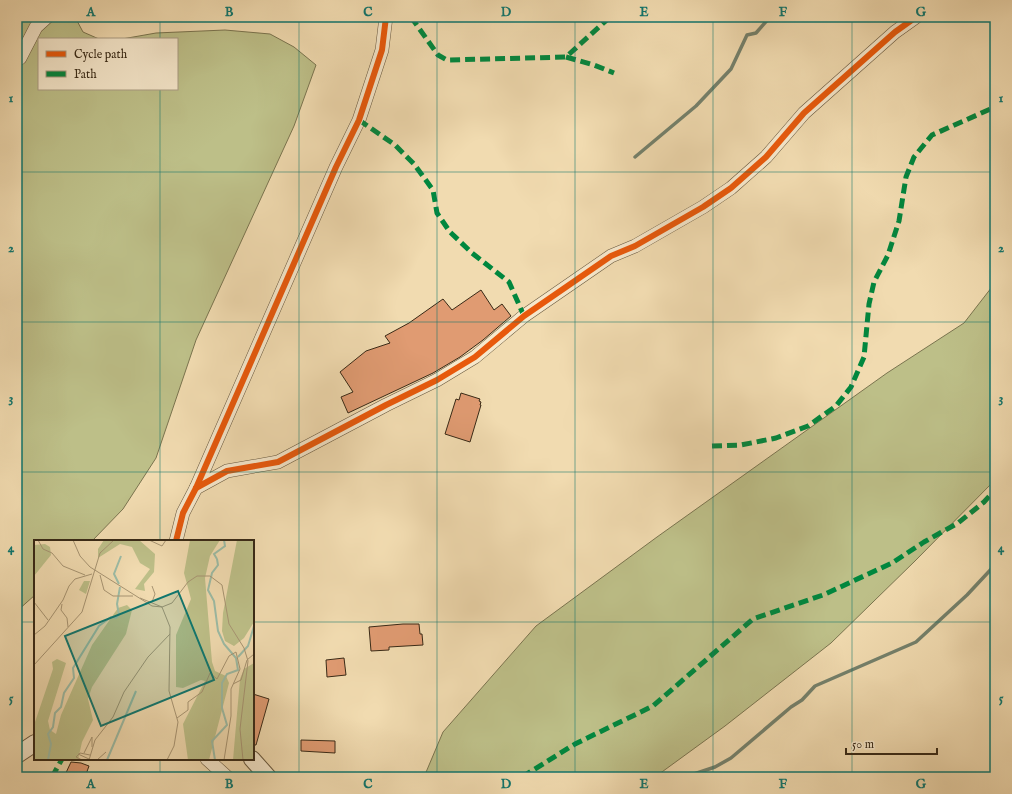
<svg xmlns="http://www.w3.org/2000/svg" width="1012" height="794" font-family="'IM FELL English',serif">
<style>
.green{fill:#bdbf88;stroke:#7a744f}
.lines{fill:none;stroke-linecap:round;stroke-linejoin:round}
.stream{stroke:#74816c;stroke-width:3.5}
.building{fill:#e09b72;stroke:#382916}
.minor-casing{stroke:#66563c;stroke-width:14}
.tertiary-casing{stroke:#66563c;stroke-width:18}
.minor{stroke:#f6e8cc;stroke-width:13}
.tertiary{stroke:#f6e8cc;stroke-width:16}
.quiet{stroke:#00873e;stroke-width:5;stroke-dasharray:10 5;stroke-linecap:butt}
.cycleway-casing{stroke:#f6e8cc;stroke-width:8}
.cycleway{stroke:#e8590c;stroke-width:6}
.grid{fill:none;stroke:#0f766e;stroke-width:1;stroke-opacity:0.55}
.inset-river{fill:none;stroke:#9cbca6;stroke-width:2}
.inset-road{fill:none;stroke:#a79472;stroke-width:1}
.view{fill:#0f766e;fill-opacity:0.15;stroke:#0f766e;stroke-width:2}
.inset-edge{fill:none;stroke:#382916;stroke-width:2}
.neatline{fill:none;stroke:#0f766e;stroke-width:1.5}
.grid-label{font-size:13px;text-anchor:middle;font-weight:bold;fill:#0f766e}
</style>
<rect width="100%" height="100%" fill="#f1dbb0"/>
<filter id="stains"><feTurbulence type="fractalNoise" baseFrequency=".005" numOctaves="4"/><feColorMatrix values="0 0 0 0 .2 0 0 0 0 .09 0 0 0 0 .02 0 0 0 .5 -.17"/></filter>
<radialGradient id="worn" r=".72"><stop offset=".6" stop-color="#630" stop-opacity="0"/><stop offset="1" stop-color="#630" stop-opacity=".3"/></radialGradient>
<g class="green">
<polygon points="17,17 75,17 83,32 99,39 39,39 39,89 177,89 177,39 122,39 156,33 225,30 270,34 294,47 316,65 294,126 196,340 156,458 123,509 92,541 35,541 35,595 17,611"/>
<polygon points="995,283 995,480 915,561 831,643 725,726 655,777 424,777 443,732 536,626 657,537 887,373 964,323"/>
</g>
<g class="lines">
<g class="stream">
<polyline points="635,157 696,106 731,69 747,35 756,33 770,17"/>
<polyline points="685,777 715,767 731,758 791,707 802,700 815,686 916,642 967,595 995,565"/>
</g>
</g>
<g class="building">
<polygon points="481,290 494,310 502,304 511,316 483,340 460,357 433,373 348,413 341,397 353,392 340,372 366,351 390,343 385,336 409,323 443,299 452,310"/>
<polygon points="461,393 480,399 479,401 481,402 480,405 481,405 470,442 445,434 456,399 459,400"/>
<polygon points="403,624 419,624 420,634 422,634 423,645 389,647 389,650 371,651 369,627"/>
<polygon points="344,658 346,675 327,677 326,660"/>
<polygon points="253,694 269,699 256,745 253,745"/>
<polygon points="301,740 335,741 335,753 301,751"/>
<polygon points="71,762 81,763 89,766 85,777 64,777"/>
</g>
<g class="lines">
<defs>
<g id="minor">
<polyline points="17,60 20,58 36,27 47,17"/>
<polyline points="196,488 227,471 278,462 386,405 437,380 475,357 524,316 611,256 635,246 703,207 731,188 766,157 804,113 895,32 916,17"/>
<polyline points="176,541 183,513 196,488 336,167 359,120 382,50 386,17"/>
<polyline points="207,759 227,777"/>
</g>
<g id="tertiary">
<polyline points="17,755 35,743"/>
<polyline points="252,759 268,777"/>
</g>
</defs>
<use href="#minor" class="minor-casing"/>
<use href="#tertiary" class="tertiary-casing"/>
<use href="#minor" class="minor"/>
<use href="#tertiary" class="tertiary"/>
<g class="quiet">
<polyline points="411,17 438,55 447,60 566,57 610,17"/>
<polyline points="566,57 594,65 614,73"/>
<polyline points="359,120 395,145 414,164 433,190 437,213 450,232 472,253 509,282 524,316"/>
<polyline points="712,446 741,445 776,438 808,426 836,406 851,387 864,357 869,304 874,282 888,255 899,221 906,177 914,157 932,135 995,107"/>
<polyline points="52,777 62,759"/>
<polyline points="522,777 575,744 653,706 753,619 823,595 892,563 924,542 958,523 984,502 995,490"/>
</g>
<defs>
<g id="cycleway">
<polyline points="196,488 227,471 278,462 386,405 437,380 475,357 524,316 611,256 635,246 703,207 731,188 766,157 804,113 895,32 916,17"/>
<polyline points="176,541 183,513 196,488 336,167 359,120 382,50 386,17"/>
</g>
</defs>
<use href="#cycleway" class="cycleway-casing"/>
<use href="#cycleway" class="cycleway"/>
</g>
<path class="grid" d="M160,17V39M299,17V777M437,17V777M575,17V777M713,17V777M852,17V777M160,89V541M17,172H995M17,322H995M17,472H995M17,622H35M253,622H995M160,759V777"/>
<g transform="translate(34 540)">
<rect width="220" height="220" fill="#f1dbb0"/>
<path d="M70,0H105L121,14L120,32L110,44L111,51L101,49L116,29L106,23L98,7L86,4L64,18V9ZM156,0H186L176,16L171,38L178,122L181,131L192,136L195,143L175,220H154L149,184L171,141L167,140L149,148L142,147V95L157,59L150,33ZM203,0H220V82L210,98L200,106L191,101L188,91L189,73ZM11,4L16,7L17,15L0,36V5ZM50,41H56L52,54L45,50ZM93,65L98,70L92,94L58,147L54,159L59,180L48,202L44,220H0V185L19,129L18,122L23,119L32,123L14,181L16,190L22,194L27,175L58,105L84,68ZM220,123V220H199L206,139L210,129Z" fill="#bdbf88"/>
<path class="inset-river" d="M183,19L180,14L191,6L190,0M85,44L80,34L87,16M204,117L214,106L220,86M14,220L17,204L14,194L19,187L21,173L27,167L30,153L40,138L39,128L65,86L77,77L82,78L85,75L83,64L86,47M73,220L102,151M181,220L178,201L193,185L188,168V143L193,134L204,130L202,118L190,104L184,91L180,61L174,50L178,33L184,25L183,19"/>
<path class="inset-road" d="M4,0L9,9L18,13L29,26L51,35M39,0L46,16L56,27L118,66L128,67L138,63L154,42L163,36H176L188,45L195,84L210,108L214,121L206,189L209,220M115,0L128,6L132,0M66,35L70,50L79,56H99M106,58L128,67L136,87L135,151L144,182L140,206L133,220M0,62L14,80M118,62L121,54L118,46M28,64L27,70L33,78L34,87M0,95L11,86L29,60L35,46L41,39L58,34M0,125L48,72L66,13L80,0M199,144L207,140L213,120L220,114M143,178L154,170V162L168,152L176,133L183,139L195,116L202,112L206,129L197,149V176L190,220M50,213L58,197V207M44,214L55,219M48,220L42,217L46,213L56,215M55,220L61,200L79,177L90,152L114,117L136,94M63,220L72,212"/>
<path class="view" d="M144,51L180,140L67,186L31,96Z"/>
<rect width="220" height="220" class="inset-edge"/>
</g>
<rect width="1012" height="794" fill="none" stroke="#f1dbb0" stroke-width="44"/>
<rect x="38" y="38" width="140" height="52" fill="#f6e8cc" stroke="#aa9c83"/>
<rect x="46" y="51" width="20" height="6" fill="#e8590c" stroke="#aa9c83"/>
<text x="74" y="58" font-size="12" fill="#382916">Cycle path</text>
<rect x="46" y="71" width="20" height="6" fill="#00873e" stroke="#aa9c83"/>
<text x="74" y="78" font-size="12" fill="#382916">Path</text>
<path d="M846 748v6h91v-6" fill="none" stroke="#382916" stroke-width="2"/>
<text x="852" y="748" font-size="12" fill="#382916" stroke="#f6e8cc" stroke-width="3" paint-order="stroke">50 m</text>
<rect x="22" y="22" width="968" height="750" class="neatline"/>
<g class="grid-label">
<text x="91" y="16">A</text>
<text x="229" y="16">B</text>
<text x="368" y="16">C</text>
<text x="506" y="16">D</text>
<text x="644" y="16">E</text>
<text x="783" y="16">F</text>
<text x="921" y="16">G</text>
<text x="11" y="102">1</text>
<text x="1001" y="102">1</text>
<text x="11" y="252">2</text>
<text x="1001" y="252">2</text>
<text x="11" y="402">3</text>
<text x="1001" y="402">3</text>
<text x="11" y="552">4</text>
<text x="1001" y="552">4</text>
<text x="11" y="702">5</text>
<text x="1001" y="702">5</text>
<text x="91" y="788">A</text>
<text x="229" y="788">B</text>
<text x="368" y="788">C</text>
<text x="506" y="788">D</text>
<text x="644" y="788">E</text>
<text x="783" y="788">F</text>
<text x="921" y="788">G</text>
</g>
<rect width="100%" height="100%" filter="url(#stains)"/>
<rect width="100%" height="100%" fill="url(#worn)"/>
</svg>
